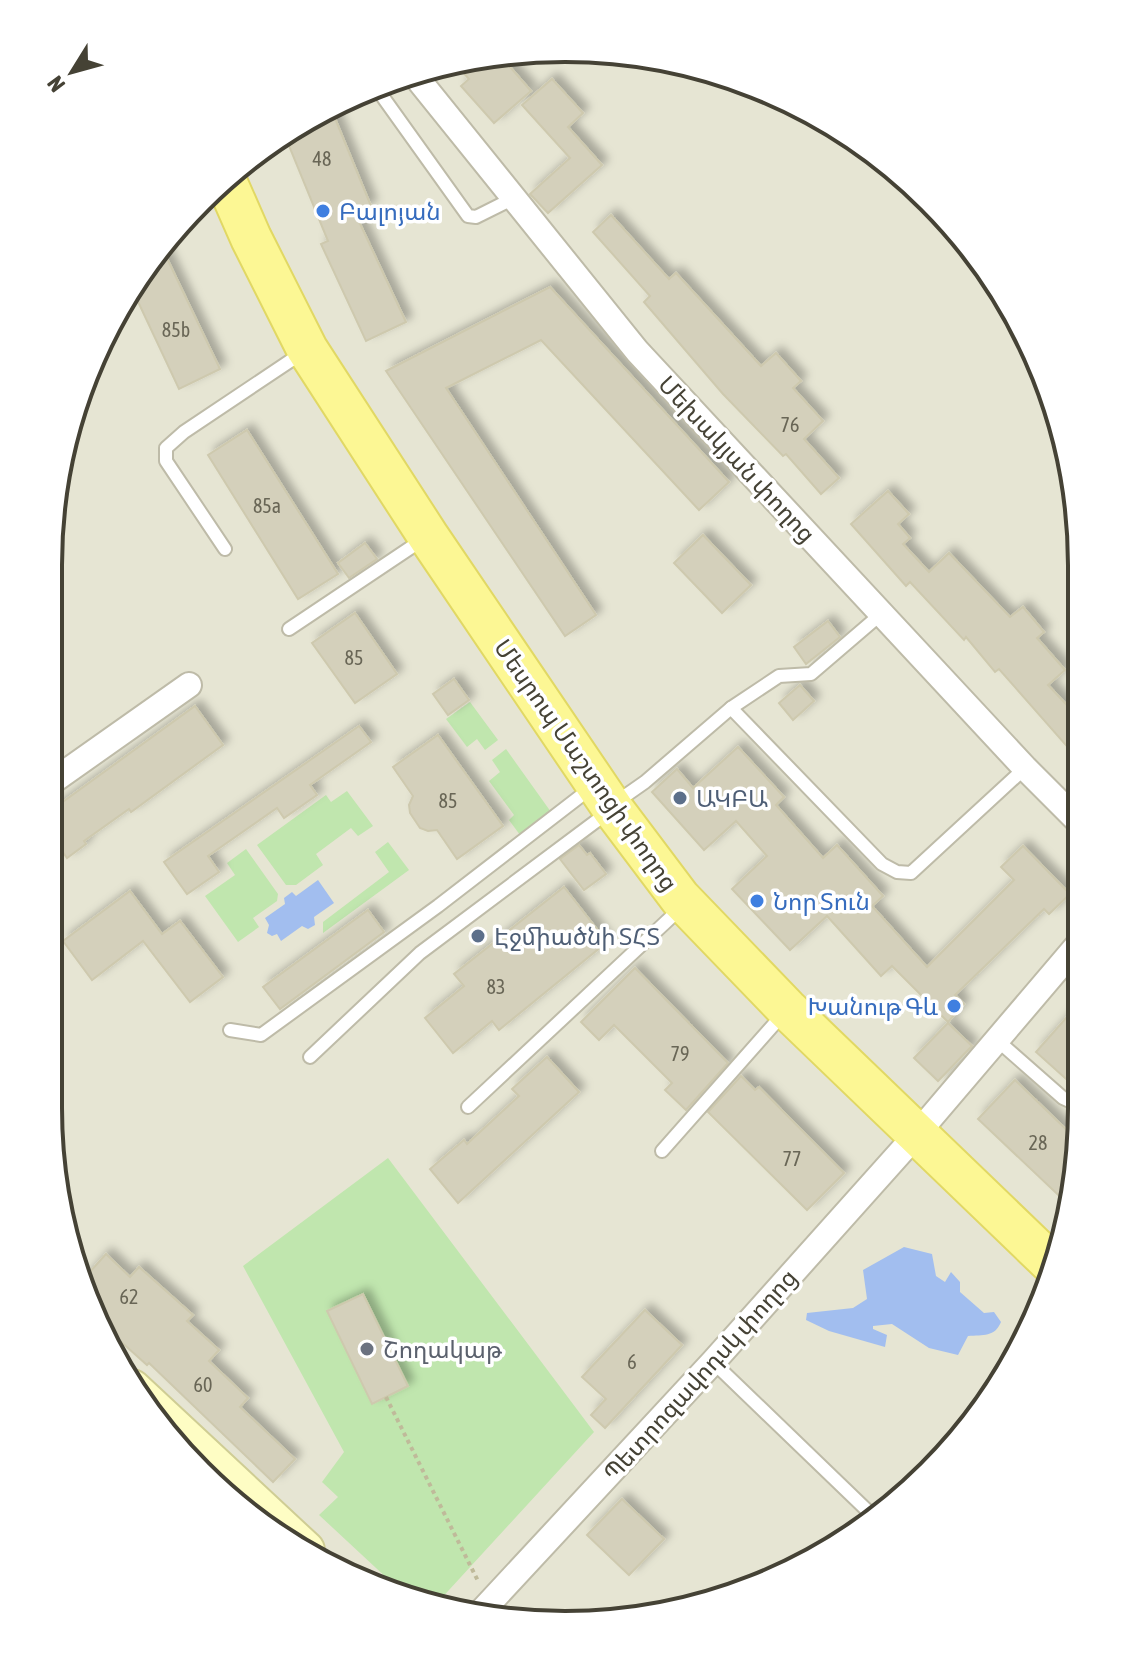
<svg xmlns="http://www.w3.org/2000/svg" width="1130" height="1673" font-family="'Asap Condensed','Noto Sans Armenian',sans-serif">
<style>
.residential{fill:#e6e5d3}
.green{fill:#c0e6ae}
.water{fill:#a2beef}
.building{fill:#d4d0bb;stroke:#cec9ae;stroke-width:2;filter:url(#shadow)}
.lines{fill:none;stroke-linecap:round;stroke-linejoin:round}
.lane-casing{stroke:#bebba8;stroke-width:16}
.street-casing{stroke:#bebba8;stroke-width:28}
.secondary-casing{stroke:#cfcd94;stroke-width:40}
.primary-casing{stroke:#e1d864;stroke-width:44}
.path{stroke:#bfba9a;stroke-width:4;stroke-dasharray:4 4;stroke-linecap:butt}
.lane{stroke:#fff;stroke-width:12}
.street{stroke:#fff;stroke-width:24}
.secondary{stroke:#fefdc4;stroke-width:36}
.primary{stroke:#fcf794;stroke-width:40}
.shop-dot{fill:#3f7fe0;stroke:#fff;stroke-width:3}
.service-dot{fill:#5c6f8a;stroke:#fff;stroke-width:3}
.worship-dot{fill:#6b7280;stroke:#fff;stroke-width:3}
.labels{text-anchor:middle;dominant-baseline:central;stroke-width:7;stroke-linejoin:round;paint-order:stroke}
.number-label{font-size:20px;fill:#696656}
.shop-label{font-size:24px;fill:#366cbe;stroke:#fff;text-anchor:start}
.street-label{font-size:24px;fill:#454235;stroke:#fff}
.service-label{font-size:24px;fill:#4e5e75;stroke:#fff;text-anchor:start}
.worship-label{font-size:24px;fill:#5b616d;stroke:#fff;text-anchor:start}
.rim{fill:none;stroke:#454235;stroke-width:4}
</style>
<defs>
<filter id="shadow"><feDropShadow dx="6" dy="-6" stdDeviation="4" flood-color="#0004"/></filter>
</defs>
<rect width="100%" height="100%" fill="#f2f1e5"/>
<polygon class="residential" points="565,48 762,87 930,199 1042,367 1082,565 1072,1208 1028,1337 931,1473 823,1556 666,1615 531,1624 368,1586 250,1518 135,1396 75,1274 48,1108 58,465 102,336 199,200 367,88"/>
<g class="green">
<polygon points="470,702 498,740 485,750 477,739 467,747 446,719"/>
<polygon points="506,749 551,812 520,835 509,820 514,815 489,781 500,772 492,760"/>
<polygon points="347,791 373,826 358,836 351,828 316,854 323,865 296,885 286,885 257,845 326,795 331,802"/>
<polygon points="388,842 409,870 323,933 323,922 389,872 375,852"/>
<polygon points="246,849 278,894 277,901 253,918 259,927 238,942 205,896 235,875 227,863"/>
<polygon points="388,1158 594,1432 438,1602 404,1594 319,1515 338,1497 322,1482 344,1452 243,1266"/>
</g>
<g class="water">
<polygon points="318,880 334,903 314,917 315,925 308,929 302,926 281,941 277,934 272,936 267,933 269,925 265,918 285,904 284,898 292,892 296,896"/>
<path d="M904,1247L932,1254L936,1276L945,1282L951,1272L960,1282V1292L984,1313L994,1312L1001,1322C995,1337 983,1335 968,1336L958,1355L929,1348L892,1324L873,1326V1329L887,1335L885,1347L829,1331L806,1320L807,1313L853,1308L867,1299L863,1270Z"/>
</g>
<g class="building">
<polygon points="504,60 531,91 494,123 461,86 469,79 460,69"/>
<polygon points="552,79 583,113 568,127 602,165 548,213 530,194 570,158 522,105"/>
<polygon points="332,111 371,206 355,213 406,322 366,341 321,244 328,241 287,141"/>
<polygon points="611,215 669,279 676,273 761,366 776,353 801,381 793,388 823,421 804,439 839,478 821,494 786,454 783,456 723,394 644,302 650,296 593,232"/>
<polygon points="163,250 220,369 179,389 133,291"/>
<polygon points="550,287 729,482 699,510 541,340 446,388 596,615 565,636 386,371"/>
<polygon points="247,430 338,574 298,599 208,455"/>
<polygon points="888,491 909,514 898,524 910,538 903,544 929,572 949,553 1010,617 1023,607 1044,632 1037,638 1065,670 1048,685 1080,719 1079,760 999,669 995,672 966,637 964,640 910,582 906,586 851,524"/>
<polygon points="703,535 751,585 722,613 674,563"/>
<polygon points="365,543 377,559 349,578 338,563"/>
<polygon points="355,613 397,674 355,703 312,643"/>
<polygon points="828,621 840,637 806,664 794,647"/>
<polygon points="454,679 469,700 448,715 433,694"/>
<polygon points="800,685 814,701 793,720 779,703"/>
<polygon points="195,706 223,745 131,812 129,809 84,841 86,844 67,858 52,837 53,809"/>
<polygon points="359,726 371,742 310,785 317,795 284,818 277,808 208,856 219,872 187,894 164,862"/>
<polygon points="438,735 503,826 457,859 437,830 428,831 420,828 410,813 409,805 413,796 393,767"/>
<polygon points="738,747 784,797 776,805 823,858 837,845 883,896 872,906 927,967 1014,880 1001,867 1023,846 1070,894 1049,914 1044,909 955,995 964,1004 948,1022 892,966 881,976 827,916 790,950 732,889 767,856 736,821 704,850 652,792 677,769 693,788"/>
<polygon points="579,845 587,855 590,853 606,874 584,890 560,859"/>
<polygon points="564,887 607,942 499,1030 492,1021 453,1053 425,1018 464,986 454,974"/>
<polygon points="130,891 162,934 180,921 223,977 190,1002 143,941 92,980 63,941"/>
<polygon points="368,910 384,932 280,1009 263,987"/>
<polygon points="635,968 728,1063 686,1110 665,1090 672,1083 614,1025 599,1040 581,1022"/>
<polygon points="1075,1008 1074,1086 1036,1052"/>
<polygon points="948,1023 972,1046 938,1081 914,1058"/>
<polygon points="547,1057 579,1092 458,1203 430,1169 464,1140 467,1144 519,1096 512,1089"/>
<polygon points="741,1076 755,1090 759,1087 844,1173 807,1210 708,1112"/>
<polygon points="1015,1080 1073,1136 1072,1208 978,1119"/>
<polygon points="106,1254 130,1277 139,1267 193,1315 187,1321 219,1350 209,1361 248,1398 240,1407 295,1459 273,1482 149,1363 147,1365 99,1322 80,1283"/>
<polygon points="363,1294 408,1386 372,1404 327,1311"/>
<polygon points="645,1310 682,1345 605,1428 591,1415 606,1399 582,1377"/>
<polygon points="622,1499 664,1539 629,1575 587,1535"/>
</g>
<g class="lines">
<defs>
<g id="lane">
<polyline points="375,86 468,216 476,217 514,198"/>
<polyline points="225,549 166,461 166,448 184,432 302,353"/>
<polyline points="289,629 425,538"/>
<polyline points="731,708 779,676 811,674 881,614"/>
<polyline points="615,803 645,782 731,708 882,864 897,872 911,873 1025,768"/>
<polyline points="230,1030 261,1035 438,906 591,788"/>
<polyline points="997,1040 1063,1098 1074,1103"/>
<polyline points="310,1057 420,953 607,813"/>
<polyline points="468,1107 683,906"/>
<polyline points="662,1151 784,1013"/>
<polyline points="713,1362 874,1517"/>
<polyline points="922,1480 936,1466"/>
</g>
<g id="street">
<polyline points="417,78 637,351 1025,768 1078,821"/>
<polyline points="53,781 189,685"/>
<polyline points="481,1612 713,1362 916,1135 1076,947"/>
</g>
<polyline id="secondary" points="132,1388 306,1550"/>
<polyline id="primary" points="226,181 251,238 307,349 428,536 613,809 680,898 787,1009 1053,1265"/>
</defs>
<use href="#lane" class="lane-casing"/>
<use href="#street" class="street-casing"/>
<use href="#secondary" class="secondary-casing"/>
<use href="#primary" class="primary-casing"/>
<polyline class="path" points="386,1397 478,1581"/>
<use href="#lane" class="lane"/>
<use href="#street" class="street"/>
<use href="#secondary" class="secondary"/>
<use href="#primary" class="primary"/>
</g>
<g class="shop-dot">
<circle cx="323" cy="211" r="8"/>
<circle cx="757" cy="901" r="8"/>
<circle cx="954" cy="1006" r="8"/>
</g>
<g class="service-dot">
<circle cx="680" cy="798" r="8"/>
<circle cx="478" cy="936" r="8"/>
</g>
<circle class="worship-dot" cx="367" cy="1349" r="8"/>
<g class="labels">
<g class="number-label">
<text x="322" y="158">48</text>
<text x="176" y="329">85b</text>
<text x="790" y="424">76</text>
<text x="267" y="505">85a</text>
<text x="354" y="657">85</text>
<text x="448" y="800">85</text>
<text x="496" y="986">83</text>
<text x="680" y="1053">79</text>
<text x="1038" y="1142">28</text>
<text x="792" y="1158">77</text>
<text x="129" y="1296">62</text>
<text x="632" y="1361">6</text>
<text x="203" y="1384">60</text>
</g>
<g class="shop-label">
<text x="339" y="211">Բալոյան</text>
<text x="773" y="901">Նոր Տուն</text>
<text x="938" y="1006" text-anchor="end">Խանութ Գև</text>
</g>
<g class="street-label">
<text transform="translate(737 459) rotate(47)">Մեխակյան փողոց</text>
<text transform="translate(586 765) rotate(55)">Մեսրոպ Մաշտոցի փողոց</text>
<text transform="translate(700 1375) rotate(-48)">Պետրոզավոդսկ փողոց</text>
</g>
<g class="service-label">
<text x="696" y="798">ԱԿԲԱ</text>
<text x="494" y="936">Էջմիածնի ՏՀՏ</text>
</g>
<g class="worship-label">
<text x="383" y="1349">Շողակաթ</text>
</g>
</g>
<path d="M0 0H1130V1673H0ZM565 62H565A503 503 0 0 1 1068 565V1108A503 503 0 0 1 565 1611H565A503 503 0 0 1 62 1108V565A503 503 0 0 1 565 62Z" fill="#fff" fill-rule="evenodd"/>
<path class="rim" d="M565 62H565A503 503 0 0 1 1068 565V1108A503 503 0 0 1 565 1611H565A503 503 0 0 1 62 1108V565A503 503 0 0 1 565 62Z"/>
<g transform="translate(72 72) rotate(233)" stroke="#ffffff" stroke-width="6" paint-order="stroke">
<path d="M0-6L14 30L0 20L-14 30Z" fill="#454235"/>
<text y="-12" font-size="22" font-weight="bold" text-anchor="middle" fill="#454235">N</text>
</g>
</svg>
